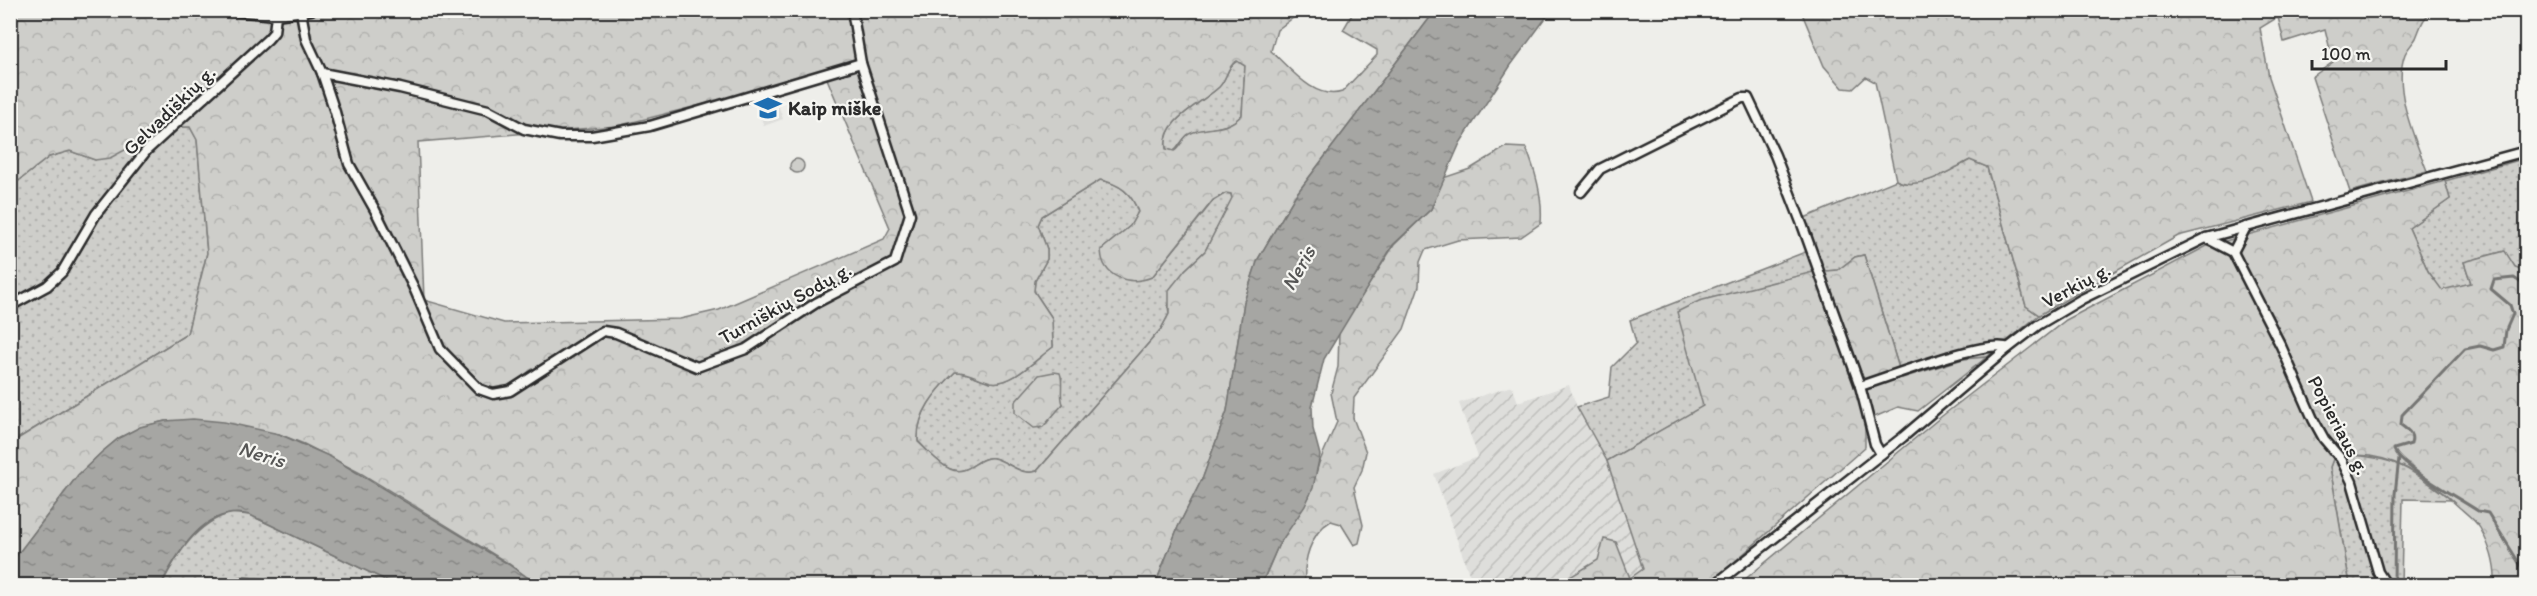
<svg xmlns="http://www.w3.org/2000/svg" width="2537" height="596" font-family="Itim,sans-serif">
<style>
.built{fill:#dededb}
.industrial{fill:url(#industrial-furrows)}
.grass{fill:url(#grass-dots);stroke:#7c7c7a;stroke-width:1.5;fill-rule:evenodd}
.forest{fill:url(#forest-crowns);stroke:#7c7c7a;stroke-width:1.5;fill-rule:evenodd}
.park{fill:#cececa;stroke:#7c7c7a;stroke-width:1.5}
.water{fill:url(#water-ripples);stroke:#757573;stroke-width:1.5}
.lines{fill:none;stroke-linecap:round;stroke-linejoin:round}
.stream{stroke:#757573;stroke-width:3}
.street-casing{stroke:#2b2b2b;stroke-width:13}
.street{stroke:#f6f6f2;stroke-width:8}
.labels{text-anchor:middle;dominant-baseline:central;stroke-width:4.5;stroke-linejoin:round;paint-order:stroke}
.poi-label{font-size:20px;font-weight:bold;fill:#2b2b2b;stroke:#f6f6f2;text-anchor:start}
.street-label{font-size:20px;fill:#2b2b2b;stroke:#f6f6f2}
.water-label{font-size:21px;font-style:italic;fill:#565655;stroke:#f6f6f2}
</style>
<defs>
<pattern id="industrial-furrows" width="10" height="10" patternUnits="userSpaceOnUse" patternTransform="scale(1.5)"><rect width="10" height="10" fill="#dededb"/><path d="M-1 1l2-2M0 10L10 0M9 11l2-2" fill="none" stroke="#bfbfbc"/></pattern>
<pattern id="grass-dots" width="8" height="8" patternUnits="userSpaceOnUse" patternTransform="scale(1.5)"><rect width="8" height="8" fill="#cececa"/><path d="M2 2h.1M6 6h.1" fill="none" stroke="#b1b1ae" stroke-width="1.8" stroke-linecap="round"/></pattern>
<pattern id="forest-crowns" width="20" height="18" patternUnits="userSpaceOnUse" patternTransform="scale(1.5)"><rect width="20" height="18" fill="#cececa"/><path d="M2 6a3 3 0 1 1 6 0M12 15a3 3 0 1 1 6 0" fill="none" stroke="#b1b1ae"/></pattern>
<pattern id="water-ripples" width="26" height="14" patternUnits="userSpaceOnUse" patternTransform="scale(1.5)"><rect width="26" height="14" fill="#a6a6a3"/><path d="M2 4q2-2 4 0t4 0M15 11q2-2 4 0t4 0" fill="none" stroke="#878785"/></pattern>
</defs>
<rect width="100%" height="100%" fill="#eeeeea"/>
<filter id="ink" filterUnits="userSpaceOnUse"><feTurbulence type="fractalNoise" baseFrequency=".0167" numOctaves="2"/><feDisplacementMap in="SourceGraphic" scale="12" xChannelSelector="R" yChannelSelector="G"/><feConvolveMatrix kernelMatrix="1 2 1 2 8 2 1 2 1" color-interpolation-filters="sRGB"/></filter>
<g filter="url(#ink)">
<polygon class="built" points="774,93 783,119 764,126 754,100"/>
<polygon class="industrial" points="1569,385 1577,407 1607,461 1643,569 1630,579 1624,566 1598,560 1570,577 1564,585 1473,585 1434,474 1478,457 1459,403 1512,386 1518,402"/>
<g class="grass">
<path d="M1237,61L1245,65L1242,115C1223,134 1200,125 1186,137C1180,141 1180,147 1174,151L1166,149C1161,120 1201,104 1219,87C1227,79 1227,66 1237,61Z"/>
<polygon points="168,127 190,127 197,139 207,253 187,334 11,443 11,187 49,157 70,151 95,160"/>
<polygon points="2526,158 2526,271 2515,267 2504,251 2464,262 2471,283 2442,291 2428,271 2409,228 2450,199 2445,181"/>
<path d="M1970,160L1987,167L2026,306L2039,315L1987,357L1963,359L1902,378L1864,255L1855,257L1838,270L1813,272L1704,406L1607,461L1577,407L1609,397L1612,367L1636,343L1630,320L1813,249L1802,219L1896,180C1919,192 1950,170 1970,160Z"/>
<path d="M1100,180C1120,184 1132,193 1138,212L1130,226L1101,250L1152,277L1213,201L1226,193L1231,194L1232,199L1205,251L1185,270L1168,306L1169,314L1161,329L1037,471C1021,477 1008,461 993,458C977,456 968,477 950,469C938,464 927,450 918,441C916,413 936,391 955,372C968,371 978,379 991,382C1012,386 1037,358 1053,347L1052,318L1034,291L1035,281L1047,259V249L1038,225L1042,216ZM1062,377L1059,395L1063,404L1039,429Z"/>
<path d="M2347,455C2399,457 2412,471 2452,500L2403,499L2401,585H2350L2330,467L2333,459Z"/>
<path d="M231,513L250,515L396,585H291L268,579L242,577L188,585L161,586C177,554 196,523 231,513Z"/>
</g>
<g class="forest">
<path d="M11,11H1302L1277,30L1271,51C1289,67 1314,101 1342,92L1377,55V50L1343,30L1354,11H1435L1295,196L1258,259L1244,302L1227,411L1203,477L1178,527L1155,585H538L508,563L362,474L304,444L279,434L165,421L141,427L119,438L102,452L78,475L11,563V443L187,334L207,253L197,140L190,127H168L110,158L95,160L70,151L49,157L11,187ZM1237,61L1245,66L1242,115C1223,134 1207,124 1189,134C1182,138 1181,147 1174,151L1166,149C1161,120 1201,104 1219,87C1227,79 1227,66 1237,61ZM825,74L890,228L884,239L719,310L680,319L504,323L424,300L418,142L617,126ZM1100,180C1120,184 1132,193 1138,212L1130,226L1101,250C1102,278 1129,286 1152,277L1213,200L1226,193L1231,194L1232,198L1205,251L1185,270L1169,290V314L1161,329L1037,471C1021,477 1008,461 993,458C977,456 968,477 950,469C939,464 927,450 918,442C916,413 936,391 955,372C968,371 978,379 991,382C1012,386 1037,358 1053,347L1052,318L1034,291L1035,281L1047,259V249L1038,225L1042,216Z"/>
<path d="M1801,11H2432C2422,19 2421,26 2416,38C2413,43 2408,48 2405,54C2392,88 2415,139 2427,171L2350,192L2312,77L2333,62L2325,29L2284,42L2278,17L2260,28L2269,77L2311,202L2178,236L2039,315L2026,306L1987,167L1970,160C1950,170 1919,192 1896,180L1875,82L1866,77L1853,89L1843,88L1824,66Z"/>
<path d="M1506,147L1526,148C1536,172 1543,197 1541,223L1521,237L1458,240L1425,250L1420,262L1419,286L1404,329L1354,398L1353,418L1366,452L1362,470L1354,487L1363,525L1359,543L1354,545L1341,524L1331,521C1310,533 1303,562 1305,585L1261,586L1278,546L1309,497L1319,463L1337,422L1331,393L1338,367L1339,332L1394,245L1431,209L1443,178L1470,169Z"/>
<path d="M2445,181L2450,199L2409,228L2428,271L2442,290L2471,283L2464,262L2505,251L2515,267L2526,271V585H2495C2496,565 2490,546 2480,528C2476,521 2467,514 2460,508C2427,476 2381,444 2333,459L2330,467L2350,585L1737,586L1942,416L2066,320L2207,246Z"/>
<polygon points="1864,255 1902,378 1963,359 1987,357 1918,411 1898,407 1865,421 1865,447 1708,585 1533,586 1564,585 1570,577 1598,560 1604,539 1616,542 1630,578 1643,569 1607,461 1703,406 1677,312 1699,301 1813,272 1838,270 1855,257"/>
<path d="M1054,372L1060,373C1064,383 1059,393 1063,404L1043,427L1034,428L1015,413V402L1039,375Z"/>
<polygon points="242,577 268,579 291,585 188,585"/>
</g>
<circle class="park" cx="797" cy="166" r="7"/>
<g class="water">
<polygon points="1435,11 1551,11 1511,65 1460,143 1431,209 1393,245 1324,359 1312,407 1313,429 1320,455 1313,488 1305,506 1278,546 1261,585 1155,585 1178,527 1203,477 1227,411 1244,302 1258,259 1295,196"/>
<path d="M193,419L224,422L279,434L331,457L508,564L538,585H396L250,515C206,504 178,551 161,585H11V563L78,475L102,452L119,438L140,427L165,421Z"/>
</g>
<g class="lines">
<g class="stream">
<path d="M2526,286L2514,278L2494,280L2491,289L2510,305L2513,314L2506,330L2504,347L2494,350L2480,346L2465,349L2402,415L2401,425C2409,431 2414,434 2411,444L2394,449C2396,464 2462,500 2478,511L2488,513L2526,574"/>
<polyline points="2394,586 2395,494 2399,458"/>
</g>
<defs>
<g id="street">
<polyline points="220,10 276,15 311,10"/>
<polyline points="301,12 306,39 322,73 335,112 349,164 375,210 414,288 440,349 479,389 493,394 510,391 603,331 616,333 697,367 746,349 816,303 895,262 910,214 861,63 852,10"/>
<polyline points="322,73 400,88 488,110 524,129 560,136 592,136 650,126 861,63"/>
<polyline points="1581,192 1600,169 1742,98 1748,98 1775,155 1803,227 1860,386 1875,444 1881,454"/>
<polyline points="2206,238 2233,252 2281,346 2313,419 2324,439 2341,459 2352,482 2378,572 2387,586"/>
<polyline points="2233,252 2246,227"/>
<polyline points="10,306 47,286 62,272 96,214 147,150 268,39 274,32 276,15"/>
<path d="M1860,386C1886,378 1989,338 2008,348"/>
<polyline points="1713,586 1903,437 2008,348 2038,325 2082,299 2206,238 2526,151"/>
</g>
</defs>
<use href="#street" class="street-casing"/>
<use href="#street" class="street"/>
</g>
</g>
<defs>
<symbol id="school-bare" viewBox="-9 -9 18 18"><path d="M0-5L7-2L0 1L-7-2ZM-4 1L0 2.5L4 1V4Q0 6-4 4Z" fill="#1f6fb2" stroke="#f6f6f2" stroke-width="2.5" paint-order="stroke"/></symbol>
</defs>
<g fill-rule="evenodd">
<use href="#school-bare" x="749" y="89" width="38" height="38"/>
</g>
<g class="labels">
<g class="poi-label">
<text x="788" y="108">Kaip miške</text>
</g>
<g class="street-label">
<text transform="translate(169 110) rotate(-44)">Gelvadiškių g.</text>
<text transform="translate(2076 285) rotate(-28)">Verkių g.</text>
<text transform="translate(785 303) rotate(-29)">Turniškių Sodų g.</text>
<text transform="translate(2339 425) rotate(62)">Popieriaus g.</text>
</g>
<g class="water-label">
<text transform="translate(1298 268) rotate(-61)">Neris</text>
<text transform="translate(262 454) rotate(17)">Neris</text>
</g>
</g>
<rect width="2537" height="596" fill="none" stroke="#f6f6f2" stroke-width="36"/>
<rect x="18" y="18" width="2501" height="560" fill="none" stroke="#2b2b2b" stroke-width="2" filter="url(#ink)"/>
<path d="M2312 60v9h134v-9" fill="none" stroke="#2b2b2b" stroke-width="3"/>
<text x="2321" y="60" font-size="18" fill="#2b2b2b" stroke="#f6f6f2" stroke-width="4.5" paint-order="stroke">100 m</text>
</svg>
